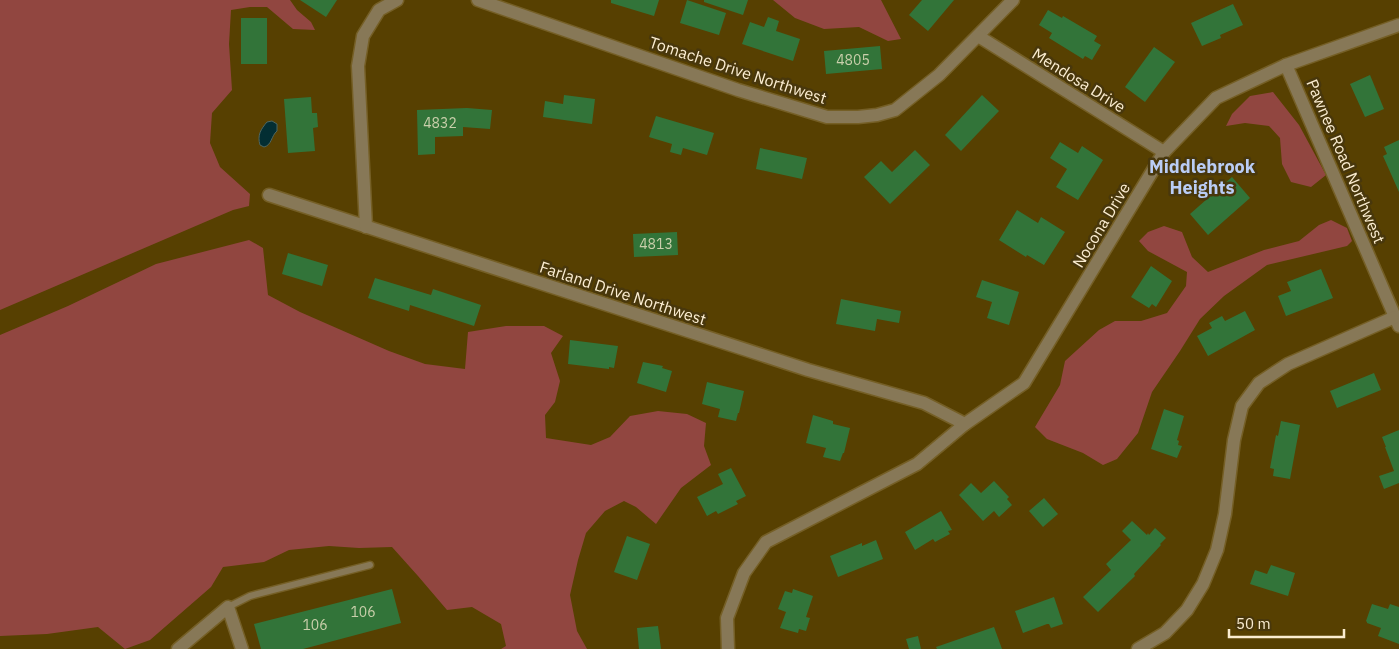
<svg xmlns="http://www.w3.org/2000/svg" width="1399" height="649" font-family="'IBM Plex Sans',sans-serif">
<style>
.green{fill:#914640}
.water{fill:#032e33;stroke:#4d6762}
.building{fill:#327439}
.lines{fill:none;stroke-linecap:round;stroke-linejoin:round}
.lane-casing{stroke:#755f26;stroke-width:9}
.street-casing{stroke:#755f26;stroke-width:15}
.lane{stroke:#877857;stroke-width:6}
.street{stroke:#877857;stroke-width:12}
.labels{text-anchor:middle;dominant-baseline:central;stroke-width:5;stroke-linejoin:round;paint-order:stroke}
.number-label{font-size:14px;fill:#c9cfab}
.street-label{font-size:16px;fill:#fbedd1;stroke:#48370c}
.neighbourhood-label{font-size:18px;font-weight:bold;fill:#bacdf5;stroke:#48370c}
</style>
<rect width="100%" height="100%" fill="#574001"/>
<g class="green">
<polygon points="0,0 290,0 297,10 311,22 315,30 293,29 267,7 250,7 231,10 229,44 232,90 212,113 210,143 220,167 250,194 249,206 233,210 0,310"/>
<polygon points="773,0 881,0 901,39 888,41 859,27 824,29 795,18"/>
<polygon points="1273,92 1299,125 1326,175 1311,187 1291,182 1282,164 1280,138 1269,126 1245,123 1226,126 1232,114 1250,96"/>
<polygon points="1331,220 1347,228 1352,241 1347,246 1267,265 1224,296 1200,319 1180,351 1152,392 1138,433 1117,459 1103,465 1083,453 1047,439 1035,427 1060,385 1065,361 1099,330 1115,321 1141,321 1167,313 1186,286 1187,272 1148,251 1139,241 1148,232 1164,226 1182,232 1192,257 1208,272 1264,250 1299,241 1319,225"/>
<polygon points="249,240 263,248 268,295 300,312 389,351 425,364 465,369 468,332 506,326 544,326 563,336 551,353 560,381 555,402 545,415 546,438 591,445 610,437 630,416 658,411 687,414 706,423 704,446 711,465 681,488 656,524 636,507 624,501 605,511 586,533 578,560 570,595 577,631 587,649 501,649 506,646 501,624 472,607 447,610 418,576 392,547 359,548 329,546 289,550 264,562 223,567 211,587 150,640 125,649 98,627 47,634 0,636 0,335 68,306 156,264"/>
</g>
<path class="water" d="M272,121L277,124V131C271,136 272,145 264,147L260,145C257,135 261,129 267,122Z"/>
<g class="building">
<polygon points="300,0 337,0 326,17"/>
<polygon points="611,0 659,0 654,16 611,3"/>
<polygon points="687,0 726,13 719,35 680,23"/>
<polygon points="704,0 748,0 743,15 704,2"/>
<polygon points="922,0 954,0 928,31 909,15"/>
<polygon points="1233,4 1243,25 1220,35 1221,38 1202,46 1191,23"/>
<polygon points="1048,10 1062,18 1063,16 1097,36 1094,41 1101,45 1092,60 1085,56 1083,59 1049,38 1052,33 1039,25"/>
<polygon points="768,17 779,21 776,31 800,39 793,61 742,44 750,22 764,27"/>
<rect x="241" y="18" width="26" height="46"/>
<polygon points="880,46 882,69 826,74 824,51"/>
<polygon points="1154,47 1175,62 1145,102 1125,87"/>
<polygon points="1370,75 1384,109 1365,117 1350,84"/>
<polygon points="564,95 595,99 592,124 543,117 545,101 563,104"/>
<polygon points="982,95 999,111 961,151 945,135"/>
<polygon points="311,97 312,113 317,113 318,127 313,128 315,151 288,153 284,99"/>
<polygon points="467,108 492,110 490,129 463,127 463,136 435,137 435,154 418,155 417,110"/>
<polygon points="656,116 714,133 707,155 683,148 681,155 670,152 672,144 649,137"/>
<polygon points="1399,140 1399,192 1383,156 1387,154 1384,147"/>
<polygon points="1060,142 1078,153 1082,146 1103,160 1078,200 1056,187 1067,169 1050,158"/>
<polygon points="760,148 807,158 802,179 756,169"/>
<polygon points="915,150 930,165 890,204 864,177 881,161 892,172"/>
<polygon points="1232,177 1250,198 1208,235 1190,214"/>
<polygon points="1017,210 1038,223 1041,217 1065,232 1044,265 1027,255 1026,257 999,240"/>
<polygon points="677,232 678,255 634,257 633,234"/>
<polygon points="288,253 328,265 322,286 282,274"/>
<polygon points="1151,266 1172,281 1156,307 1152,304 1149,308 1131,297"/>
<polygon points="1321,269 1333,298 1286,316 1278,296 1291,291 1287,282"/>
<polygon points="375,278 431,295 433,289 481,305 474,326 410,305 409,311 368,298"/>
<polygon points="982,280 1019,292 1009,325 987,318 992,302 976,297"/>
<polygon points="841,299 901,311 899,323 877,319 875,331 836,324"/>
<polygon points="1245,311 1255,330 1208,356 1197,336 1212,328 1209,323 1222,316 1225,321"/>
<polygon points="570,340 618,346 614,368 609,367 609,369 568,364"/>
<polygon points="643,362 663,366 662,368 672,371 666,392 637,383"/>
<polygon points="1374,373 1381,390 1337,408 1330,391"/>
<polygon points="707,382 744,391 739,413 738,413 736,421 718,417 720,409 702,404"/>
<polygon points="1164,409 1184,416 1177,440 1179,441 1178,445 1182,446 1177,458 1151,449"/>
<polygon points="813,415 833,421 833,424 850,428 844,453 843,453 840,461 823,457 826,448 806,443"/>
<polygon points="1281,421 1300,425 1290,479 1273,476 1274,469 1270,468 1276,435 1278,436"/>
<polygon points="1399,430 1399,483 1384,489 1379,476 1394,471 1385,447 1386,447 1382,437"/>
<polygon points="731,468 746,496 736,501 738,504 718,514 716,511 707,516 697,497 723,484 718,474"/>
<polygon points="994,481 1009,497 1007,499 1012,505 999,517 994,511 983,521 959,495 971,483 981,493"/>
<polygon points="1044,498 1058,514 1043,527 1029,511"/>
<polygon points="941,511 952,530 948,531 950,534 935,542 933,539 915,550 905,532"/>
<polygon points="1132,521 1147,535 1148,533 1149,535 1155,528 1166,538 1160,544 1161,545 1134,574 1135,576 1098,612 1083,597 1111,570 1106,564 1131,540 1122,531"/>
<polygon points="627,536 650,544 637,580 614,572"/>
<polygon points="876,540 883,559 838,577 830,556 862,543 862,546"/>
<polygon points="1271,565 1295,573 1288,596 1250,584 1255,570 1267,574"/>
<polygon points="392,589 401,623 303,649 261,649 254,624"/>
<polygon points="793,589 813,596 806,617 810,618 806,631 799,629 798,633 780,628 786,612 778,609 785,591 792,593"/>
<polygon points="1054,597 1063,624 1051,628 1049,624 1047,624 1023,633 1015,611"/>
<polygon points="1372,604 1388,609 1390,604 1399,607 1399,644 1378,636 1381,628 1367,623 1367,622 1366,621"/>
<polygon points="658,626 661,649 639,649 637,628"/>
<polygon points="994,627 1002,649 937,649 936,647"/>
<polygon points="918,636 921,649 909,649 906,639"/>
</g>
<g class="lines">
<defs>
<polyline id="lane" points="228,607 250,596 370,565"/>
<g id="street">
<polyline points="478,0 738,90 827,117 858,117 877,115 895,110 939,75 1013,0"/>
<polyline points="978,36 1164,152"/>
<polyline points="1286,65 1399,326"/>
<polyline points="269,195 808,370 924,403 965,424"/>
<polyline points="366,227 358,66 363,36 379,10 397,0"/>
<polyline points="178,649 228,607 242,649"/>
<polyline points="728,649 727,618 744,573 766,542 917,464 965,424 1024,383 1164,152 1216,98 1286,65 1399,25"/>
<polyline points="1138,649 1165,633 1187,610 1203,584 1217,550 1225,514 1234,440 1242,406 1259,383 1288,364 1395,317"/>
</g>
</defs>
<use href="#lane" class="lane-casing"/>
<use href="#street" class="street-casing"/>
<use href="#lane" class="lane"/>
<use href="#street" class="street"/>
</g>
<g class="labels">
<g class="number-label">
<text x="853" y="60">4805</text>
<text x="440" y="123">4832</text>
<text x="656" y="244">4813</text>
<text x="363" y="612">106</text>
<text x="315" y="625">106</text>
</g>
<g class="street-label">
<text transform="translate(738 70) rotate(18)">Tomache Drive Northwest</text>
<text transform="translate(1079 80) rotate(32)">Mendosa Drive</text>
<text transform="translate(1346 161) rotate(67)">Pawnee Road Northwest</text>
<text transform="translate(1101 225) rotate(-59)">Nocona Drive</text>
<text transform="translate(623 293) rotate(18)">Farland Drive Northwest</text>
</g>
<g class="neighbourhood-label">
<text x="1202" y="166">Middlebrook<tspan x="1202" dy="21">Heights</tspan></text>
</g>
</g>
<path d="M1229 629v8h115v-8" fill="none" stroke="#fbedd1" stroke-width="2.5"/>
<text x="1236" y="629" font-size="15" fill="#fbedd1" stroke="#48370c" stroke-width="4" paint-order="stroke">50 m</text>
</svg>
